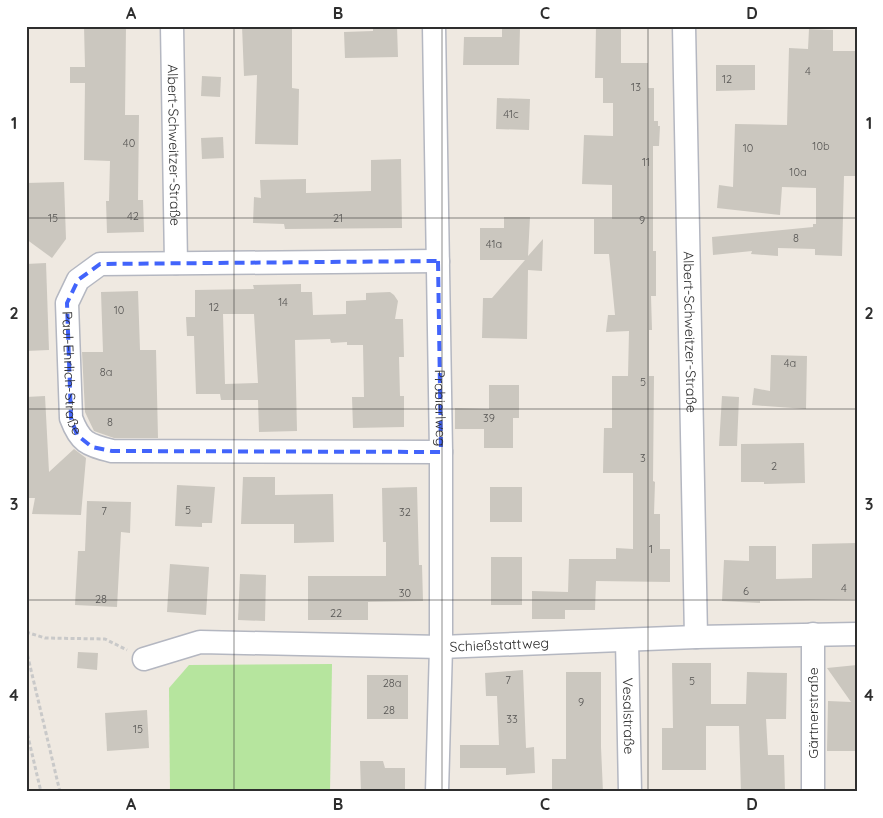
<svg xmlns="http://www.w3.org/2000/svg" width="883" height="818" font-family="Quicksand,sans-serif">
<style>
.green{fill:#b6e59e}
.building{fill:#cbc7bf;fill-rule:evenodd}
.lines{fill:none;stroke-linecap:round;stroke-linejoin:round}
.minor-casing{stroke:#b4b7c1;stroke-width:25}
.path{stroke:#c9c9c9;stroke-width:3;stroke-dasharray:4 2.5;stroke-linecap:butt}
.minor{stroke:#fff;stroke-width:22}
.marked{fill:none;stroke:#4264fb;stroke-width:4;stroke-dasharray:10 6;stroke-linejoin:round}
.grid{fill:none;stroke:#2e2e2e;stroke-width:1;stroke-opacity:0.55}
.labels{text-anchor:middle;dominant-baseline:central;stroke-width:4.5;stroke-linejoin:round;paint-order:stroke}
.number-label{font-size:11px;fill:#555452}
.street-label{font-size:14px;fill:#2e2e2e;stroke:#fff}
.neatline{fill:none;stroke:#2e2e2e;stroke-width:2}
.grid-label{font-size:16px;text-anchor:middle;font-weight:bold;fill:#2e2e2e}
</style>
<rect width="100%" height="100%" fill="#efe9e1"/>
<polygon class="green" points="332,664 330,792 170,792 169,688 189,665"/>
<g class="building">
<polygon points="84,26 126,26 125,115 139,115 138,200 143,200 144,232 107,233 106,201 109,201 110,161 84,160 85,83 70,83 70,67 85,67"/>
<polygon points="242,26 292,26 292,88 299,89 298,145 255,144 257,75 244,76"/>
<polygon points="373,26 397,26 398,57 345,58 344,32 373,31"/>
<polygon points="596,26 621,26 621,63 648,63 648,88 654,88 654,121 658,121 658,126 660,126 659,146 653,146 653,251 656,251 656,296 651,296 652,330 649,330 649,376 654,376 653,481 655,482 654,514 660,514 660,549 670,549 670,582 596,581 595,610 565,610 565,619 532,619 532,591 568,592 569,559 616,559 616,548 633,549 633,473 603,473 604,428 612,428 612,376 628,376 629,331 606,332 608,315 615,315 609,254 594,254 594,219 612,219 612,185 582,184 584,135 613,136 613,103 603,103 603,78 595,78"/>
<polygon points="502,28 520,28 519,65 463,65 464,37 502,37"/>
<polygon points="809,29 833,30 833,51 857,51 857,176 844,176 842,256 815,255 815,249 778,248 778,256 751,254 752,251 713,255 712,237 813,227 813,224 816,224 816,188 782,187 780,215 717,208 719,185 733,187 735,124 787,125 789,48 808,49"/>
<polygon points="716,65 755,65 755,90 716,91"/>
<polygon points="202,76 221,77 220,97 201,96"/>
<polygon points="497,98 530,99 529,130 496,129"/>
<polygon points="223,137 224,158 202,159 201,138"/>
<polygon points="401,159 402,228 285,229 284,224 253,223 254,197 261,198 260,180 306,179 306,193 371,191 371,160"/>
<polygon points="64,182 66,239 52,258 26,239 26,183"/>
<polygon points="504,217 530,217 528,256 543,239 542,271 528,270 527,339 482,338 483,298 492,298 525,260 480,260 480,228 504,228"/>
<polygon points="46,263 49,350 26,351 26,264"/>
<path d="M301,284V292H312L313,315L346,314V301L366,300V293L390,292L394,295L398,301L395,319H403L404,357H399L400,396H404V427L353,428L352,397H364L363,345H347V342L331,343L330,339L295,340L297,431L259,432L258,400H221L220,394H196L194,336H187L186,317H195V290L254,289L253,285ZM223,314H254L258,383L225,384Z"/>
<polygon points="138,291 140,350 156,350 158,438 114,438 94,431 85,412 82,352 103,352 101,292"/>
<polygon points="771,355 807,356 806,409 752,405 754,388 770,391"/>
<polygon points="489,385 519,385 519,418 513,418 513,448 484,448 484,429 455,429 455,408 489,409"/>
<polygon points="45,396 49,472 74,449 86,458 81,515 32,514 35,498 26,498 26,397"/>
<polygon points="722,396 739,397 737,446 719,446"/>
<polygon points="804,443 805,483 764,484 764,482 741,482 741,444"/>
<polygon points="243,477 275,477 275,495 333,494 334,542 294,543 294,524 241,524"/>
<polygon points="177,485 215,487 212,523 202,523 202,527 175,526"/>
<polygon points="417,487 419,565 422,565 423,601 368,602 368,620 308,620 308,576 386,576 386,542 383,542 382,488"/>
<rect x="490" y="487" width="32" height="35"/>
<polygon points="87,501 131,502 130,533 121,532 117,607 75,605 78,551 85,551"/>
<polygon points="857,543 857,599 760,601 760,603 722,601 724,560 749,561 749,546 776,546 776,579 812,578 812,544"/>
<rect x="491" y="557" width="31" height="48"/>
<polygon points="170,564 209,567 206,615 167,612"/>
<polygon points="240,574 266,575 265,621 238,620"/>
<polygon points="78,652 98,653 97,670 77,668"/>
<polygon points="672,663 711,663 711,704 746,704 747,672 787,673 786,719 766,719 768,755 784,755 785,792 741,792 739,726 706,726 706,770 662,770 662,728 673,728"/>
<polygon points="857,665 857,751 827,751 828,701 851,702 827,668"/>
<polygon points="523,670 526,748 534,747 535,773 506,775 506,768 460,768 460,745 499,745 497,696 486,696 485,673"/>
<polygon points="566,672 601,672 601,747 603,792 552,792 552,759 566,759"/>
<rect x="367" y="675" width="41" height="44"/>
<polygon points="147,710 149,748 107,751 105,713"/>
<polygon points="360,761 383,761 385,768 405,768 405,792 361,792"/>
</g>
<g class="lines">
<defs>
<g id="minor">
<path id="s1" d="M172,26L176,263"/>
<path id="s2" d="M434,26L441,452V647L437,792"/>
<path id="s3" d="M684,26L696,637"/>
<path id="s4" d="M438,261L100,264L78,280L67,303L71,418C80,442 87,445 112,451L441,452"/>
<path id="s5" d="M627,640L630,792"/>
<path id="s6" d="M144,659L200,642L441,647L696,637L857,634"/>
<polyline points="813,792 813,634"/>
</g>
</defs>
<use href="#minor" class="minor-casing"/>
<g class="path">
<polyline points="26,632 45,638 105,639 127,650"/>
<polyline points="26,649 60,792"/>
<polyline points="26,728 41,792"/>
</g>
<use href="#minor" class="minor"/>
</g>
<path class="marked" d="M438,261L441,452L112,451L92,447L77,435L71,418L67,303L78,280L100,264Z"/>
<path class="grid" d="M234,26V792M442,26V792M648,26V792M26,218H857M26,409H857M26,600H857"/>
<g class="labels">
<g class="number-label">
<text x="808" y="71">4</text>
<text x="727" y="79">12</text>
<text x="636" y="87">13</text>
<text x="511" y="114">41c</text>
<text x="129" y="143">40</text>
<text x="821" y="146">10b</text>
<text x="748" y="148">10</text>
<text x="646" y="162">11</text>
<text x="798" y="172">10a</text>
<text x="133" y="216">42</text>
<text x="53" y="218">15</text>
<text x="338" y="218">21</text>
<text x="642" y="220">9</text>
<text x="796" y="238">8</text>
<text x="494" y="244">41a</text>
<text x="283" y="302">14</text>
<text x="214" y="307">12</text>
<text x="119" y="310">10</text>
<text x="790" y="363">4a</text>
<text x="106" y="372">8a</text>
<text x="643" y="382">5</text>
<text x="489" y="418">39</text>
<text x="110" y="422">8</text>
<text x="643" y="458">3</text>
<text x="774" y="466">2</text>
<text x="188" y="510">5</text>
<text x="104" y="511">7</text>
<text x="405" y="512">32</text>
<text x="651" y="549">1</text>
<text x="844" y="588">4</text>
<text x="746" y="591">6</text>
<text x="405" y="593">30</text>
<text x="101" y="599">28</text>
<text x="336" y="613">22</text>
<text x="508" y="680">7</text>
<text x="692" y="681">5</text>
<text x="392" y="683">28a</text>
<text x="581" y="702">9</text>
<text x="389" y="710">28</text>
<text x="512" y="719">33</text>
<text x="138" y="729">15</text>
</g>
<g class="street-label">
<text stroke="none"><textPath href="#s1" startOffset="119">Albert-Schweitzer-Straße</textPath></text>
<text stroke="none"><textPath href="#s3" startOffset="306">Albert-Schweitzer-Straße</textPath></text>
<text stroke="none"><textPath href="#s4" startOffset="461">Paul-Ehrlich-Straße</textPath></text>
<text stroke="none"><textPath href="#s2" startOffset="382">Probierlweg</textPath></text>
<text stroke="none"><textPath href="#s6" startOffset="358">Schießstattweg</textPath></text>
<text transform="translate(813 713) rotate(-90)">Gärtnerstraße</text>
<text stroke="none"><textPath href="#s5" startOffset="76">Vesalstraße</textPath></text>
</g>
</g>
<rect width="883" height="818" fill="none" stroke="#ffffff" stroke-width="55"/>
<rect x="28" y="28" width="828" height="762" class="neatline"/>
<g class="grid-label">
<text x="131" y="19">A</text>
<text x="338" y="19">B</text>
<text x="545" y="19">C</text>
<text x="752" y="19">D</text>
<text x="14" y="129">1</text>
<text x="869" y="129">1</text>
<text x="14" y="319">2</text>
<text x="869" y="319">2</text>
<text x="14" y="510">3</text>
<text x="869" y="510">3</text>
<text x="14" y="701">4</text>
<text x="869" y="701">4</text>
<text x="131" y="810">A</text>
<text x="338" y="810">B</text>
<text x="545" y="810">C</text>
<text x="752" y="810">D</text>
</g>
</svg>
